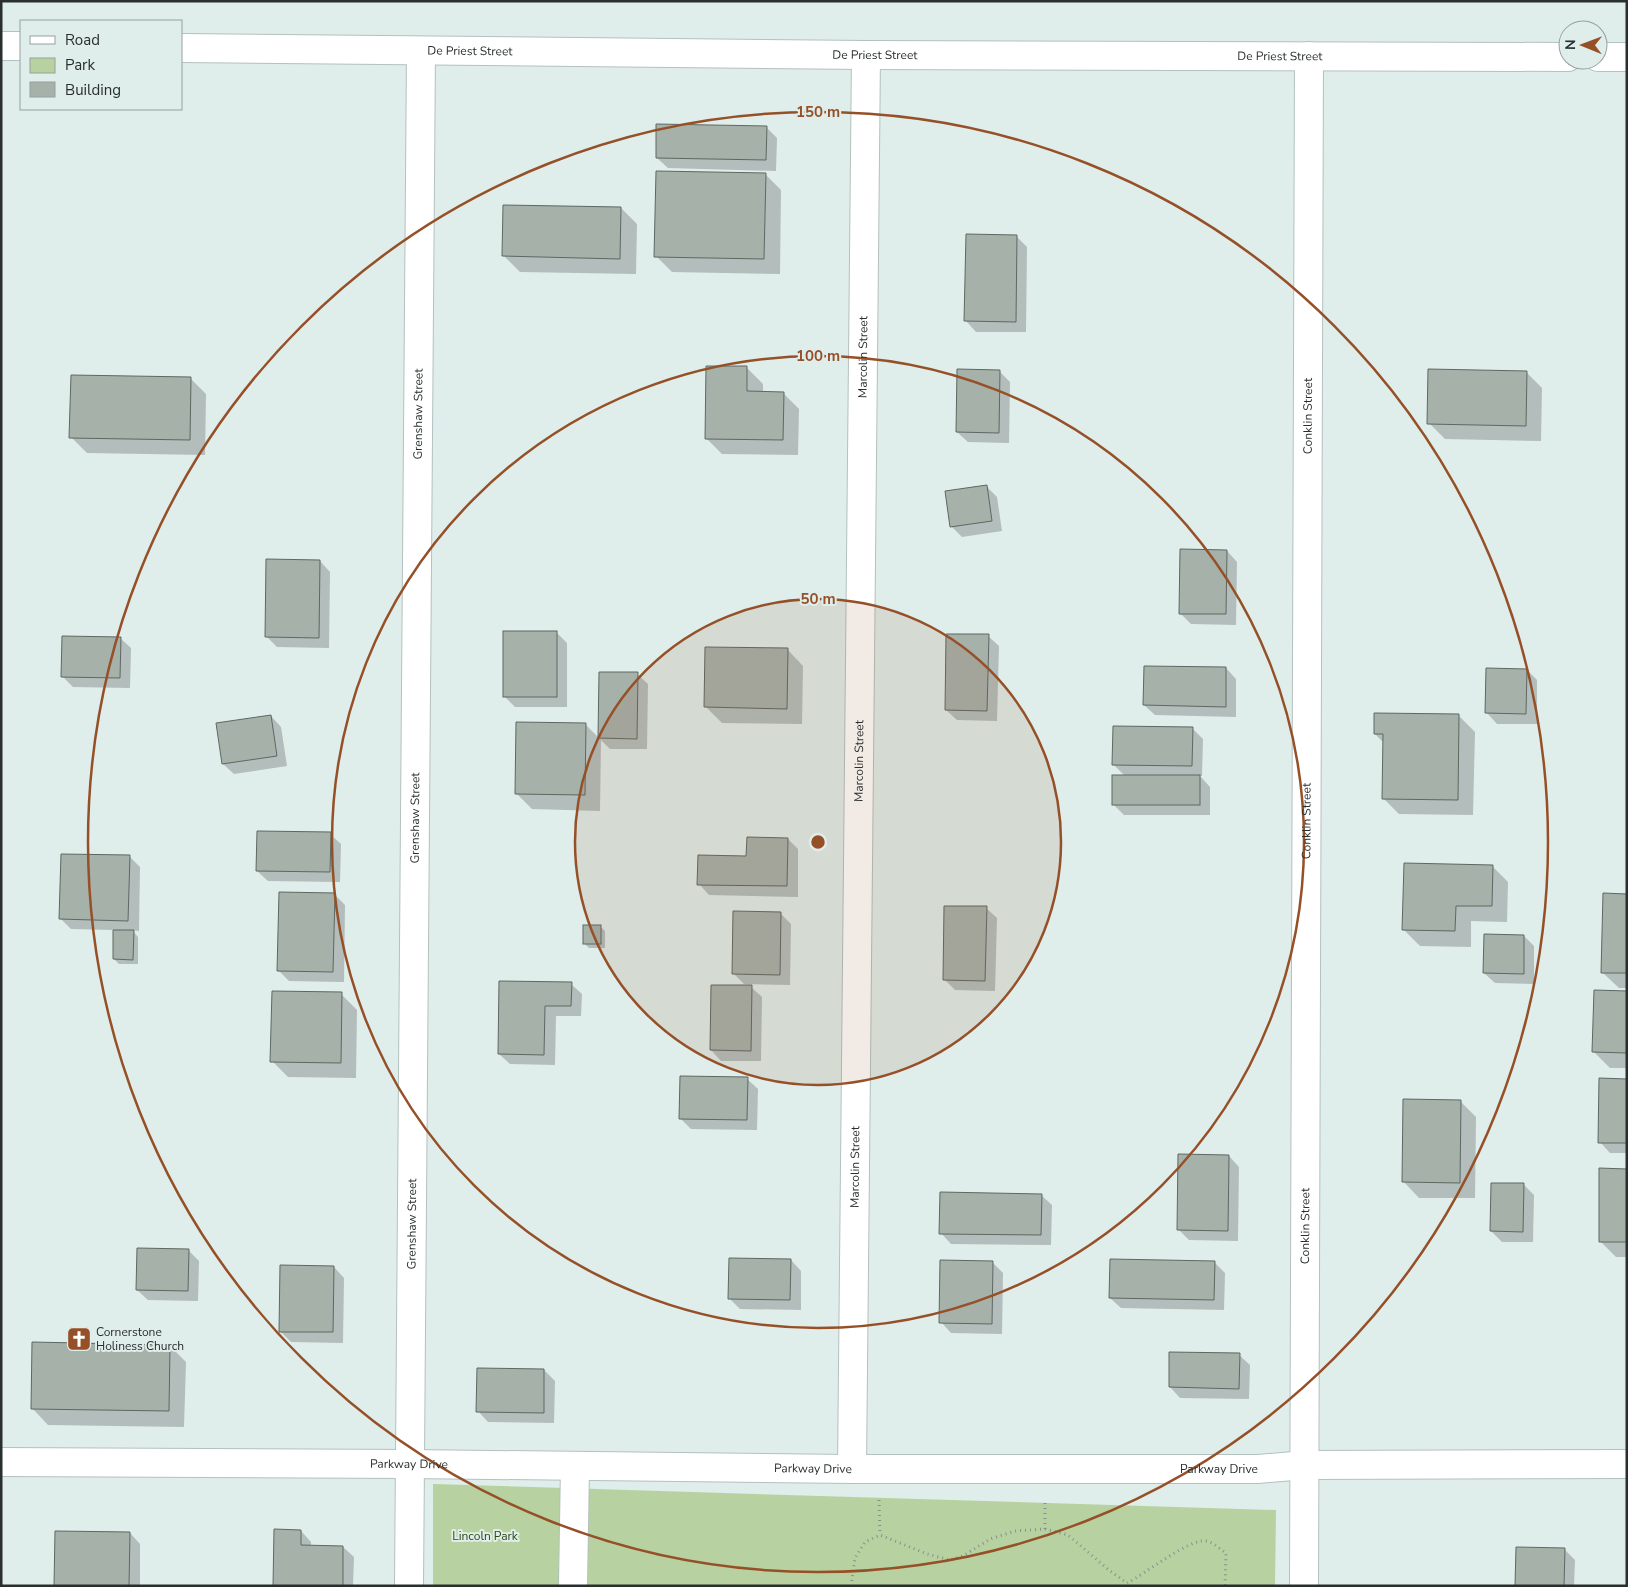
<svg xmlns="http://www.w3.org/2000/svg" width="1628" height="1587" font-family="'Nunito Sans',sans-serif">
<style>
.green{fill:#b7d2a0}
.shadow{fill:#0003}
.building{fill:#a6b1aa;stroke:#5e6862}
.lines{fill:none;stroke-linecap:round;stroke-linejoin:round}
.minor-casing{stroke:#b3c1bf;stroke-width:30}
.path{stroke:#86908f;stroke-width:3;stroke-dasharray:1 4;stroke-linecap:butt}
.minor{stroke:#fff;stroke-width:28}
.ring{fill:none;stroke:#965027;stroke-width:2.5}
.labels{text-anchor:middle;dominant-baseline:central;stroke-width:4;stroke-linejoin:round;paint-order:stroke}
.street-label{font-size:12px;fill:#292e2e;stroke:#dfedeb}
.poi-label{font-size:12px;fill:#292e2e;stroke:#dfedeb;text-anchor:start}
.park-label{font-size:12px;fill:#2e4710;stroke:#dfedeb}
.centre{fill:#965027;stroke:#dfedeb;stroke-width:2.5}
.ring-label{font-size:15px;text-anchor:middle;font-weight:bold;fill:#965027;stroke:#dfedeb;stroke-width:4;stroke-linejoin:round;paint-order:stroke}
</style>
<rect width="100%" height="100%" fill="#dfedeb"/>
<polygon class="green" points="433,1484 1276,1510 1275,1586 433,1586"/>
<g class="shadow">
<polygon points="766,127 777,138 776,171 668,168 657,158"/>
<polygon points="765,174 781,190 780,274 672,272 656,256"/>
<polygon points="621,208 637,224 636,274 520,272 504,256"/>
<polygon points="1017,237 1027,247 1026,332 976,332 966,321"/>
<polygon points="747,368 763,384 763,393 783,393 799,409 798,455 722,454 706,438"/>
<polygon points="999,371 1010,382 1009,443 968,442 957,432"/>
<polygon points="1526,372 1542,388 1541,441 1445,439 1429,423"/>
<polygon points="190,378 206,394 205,455 87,453 71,437"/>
<polygon points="986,486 997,497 1002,531 962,537 951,526"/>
<polygon points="1227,551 1237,562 1236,625 1191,624 1180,613"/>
<polygon points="320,561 330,572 329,648 277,647 266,636"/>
<polygon points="556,632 567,643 567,707 515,707 504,696"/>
<polygon points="988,636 999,646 997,721 957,720 946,710"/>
<polygon points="120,638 131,648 130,688 73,687 63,677"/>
<polygon points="787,649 803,666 802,724 722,723 706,707"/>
<polygon points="1226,668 1236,679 1236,717 1155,715 1144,705"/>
<polygon points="1527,670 1537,680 1537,724 1497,724 1487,713"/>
<polygon points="600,673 637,674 648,684 647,749 610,749 601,740 600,811 532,809 516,793 585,724 599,738"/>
<polygon points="271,716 281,727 287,766 234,774 223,764"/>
<polygon points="1459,716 1475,732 1473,815 1399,814 1383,798 1384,743 1375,734"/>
<polygon points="1192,728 1203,739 1202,776 1200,776 1210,787 1210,815 1124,815 1114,805 1125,776 1113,764"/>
<polygon points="330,834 341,844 340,882 268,881 257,871"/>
<polygon points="788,839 798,849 798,897 709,895 699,884 748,857"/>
<polygon points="129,856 140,867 139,931 132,930 138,937 138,964 119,964 114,959 114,930 71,929 61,919"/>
<polygon points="1492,866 1508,882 1507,922 1471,921 1471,947 1420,946 1404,930"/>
<polygon points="334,894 345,905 344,982 289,981 279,971"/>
<polygon points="1627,895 1627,988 1619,988 1602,972"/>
<polygon points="986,908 997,918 995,991 955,990 944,979"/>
<polygon points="780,913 791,924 790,985 744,984 733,973"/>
<polygon points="600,926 605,931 605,948 589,948 584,943"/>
<polygon points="1524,936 1534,946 1534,984 1495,983 1484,973"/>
<polygon points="500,982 571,984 582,994 581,1016 556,1016 555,1065 510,1064 499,1054"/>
<polygon points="751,987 762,997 761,1061 721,1061 711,1050"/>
<polygon points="1627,992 1627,1068 1610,1068 1594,1052"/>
<polygon points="341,994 357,1010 356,1078 288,1077 272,1061"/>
<polygon points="747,1079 758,1089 757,1130 691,1129 681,1119"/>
<polygon points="1627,1080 1627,1153 1610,1153 1600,1142"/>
<polygon points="1460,1101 1476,1117 1475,1198 1419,1198 1403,1181"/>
<polygon points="1229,1156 1239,1167 1238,1241 1189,1240 1178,1229"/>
<polygon points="1627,1170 1627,1257 1616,1257 1600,1241"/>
<polygon points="1523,1184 1534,1195 1533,1242 1502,1242 1491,1231"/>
<polygon points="1041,1195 1052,1205 1051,1245 951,1244 941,1233"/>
<polygon points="188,1250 199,1261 198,1301 148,1300 137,1290"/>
<polygon points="791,1260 801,1271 801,1310 740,1309 729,1298"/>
<polygon points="992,1262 1003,1273 1002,1334 951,1333 941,1322"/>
<polygon points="1214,1262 1225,1273 1224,1310 1121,1308 1110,1298"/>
<polygon points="334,1267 344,1278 343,1343 291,1342 280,1331"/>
<polygon points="170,1346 186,1362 184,1427 48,1425 32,1408"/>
<polygon points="1239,1355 1250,1365 1249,1399 1180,1398 1170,1387"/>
<polygon points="544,1370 555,1381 554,1423 488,1422 478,1411"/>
<polygon points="301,1531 311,1542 311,1546 343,1547 354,1557 353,1586 274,1586"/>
<polygon points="130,1533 140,1544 140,1586 55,1586"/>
<polygon points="1564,1549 1575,1560 1574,1586 1516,1586"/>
</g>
<g class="building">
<polygon points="656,124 767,126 766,160 656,158"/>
<polygon points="656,171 766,173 764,259 654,257"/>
<polygon points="503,205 621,207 620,259 502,256"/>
<polygon points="966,234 1017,235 1016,322 964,321"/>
<polygon points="706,366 747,366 747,391 784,392 783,440 705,439"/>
<polygon points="957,369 1000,370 999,433 956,432"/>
<polygon points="1428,369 1527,371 1526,426 1427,424"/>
<polygon points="71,375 191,377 190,440 69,438"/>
<polygon points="987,485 992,521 950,527 945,491"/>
<polygon points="1180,549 1227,550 1226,614 1179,614"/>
<polygon points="266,559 320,560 319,638 265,637"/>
<rect x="503" y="631" width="54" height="66"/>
<polygon points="946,634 989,634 987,711 945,710"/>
<polygon points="62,636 121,637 120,678 61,677"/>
<polygon points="705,647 788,648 787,709 704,707"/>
<polygon points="1144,666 1226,667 1226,707 1143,705"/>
<polygon points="1486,668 1527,669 1526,714 1485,713"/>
<polygon points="599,672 638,672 637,739 598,738"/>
<polygon points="1374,713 1459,714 1458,800 1382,799 1383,734 1374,734"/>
<polygon points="271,715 277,756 222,764 216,723"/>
<polygon points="516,722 586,723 585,795 515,794"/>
<polygon points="1113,726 1193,727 1192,766 1112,765"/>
<rect x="1112" y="775" width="88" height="30"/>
<polygon points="257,831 331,832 330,872 256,871"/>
<polygon points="747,837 788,838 787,886 697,885 698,855 746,856"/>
<polygon points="61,854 130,855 128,921 59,919"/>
<polygon points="1404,863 1493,865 1492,906 1456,906 1455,931 1402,930"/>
<polygon points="279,892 335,893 333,972 277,971"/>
<polygon points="1603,893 1627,894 1627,973 1601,973"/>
<polygon points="944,906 987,906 985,981 943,980"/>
<polygon points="733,911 781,912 780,975 732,974"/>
<rect x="583" y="925" width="18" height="19"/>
<polygon points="113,930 134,930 133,960 113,959"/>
<polygon points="1484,934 1524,935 1524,974 1483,973"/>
<polygon points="499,981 572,982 571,1006 545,1006 544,1055 498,1054"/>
<polygon points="711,985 752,985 751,1051 710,1050"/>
<polygon points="1594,990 1627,991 1627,1053 1592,1052"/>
<polygon points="272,991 342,992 341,1063 270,1062"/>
<polygon points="680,1076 748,1077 747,1120 679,1119"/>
<polygon points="1599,1078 1627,1079 1627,1143 1598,1143"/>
<polygon points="1403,1099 1461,1100 1460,1183 1402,1182"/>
<polygon points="1178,1154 1229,1155 1228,1231 1177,1230"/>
<polygon points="1599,1168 1627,1169 1627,1242 1599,1242"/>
<polygon points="1491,1183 1524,1183 1523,1232 1490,1231"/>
<polygon points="940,1192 1042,1194 1041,1235 939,1234"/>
<polygon points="137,1248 189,1249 188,1291 136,1290"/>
<polygon points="729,1258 791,1259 790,1300 728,1299"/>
<polygon points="1110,1259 1215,1261 1214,1300 1109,1298"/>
<polygon points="940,1260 993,1261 992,1324 939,1323"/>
<polygon points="280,1265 334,1266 333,1332 279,1332"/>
<polygon points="32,1342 170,1345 169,1411 31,1409"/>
<polygon points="1169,1352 1240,1353 1239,1389 1169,1387"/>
<polygon points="477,1368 544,1369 544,1413 476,1412"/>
<polygon points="274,1529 301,1530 301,1545 343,1546 343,1586 273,1586"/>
<polygon points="55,1531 130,1532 129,1586 54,1586"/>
<polygon points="1516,1547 1565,1548 1564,1586 1515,1586"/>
</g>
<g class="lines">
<defs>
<g id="minor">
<polyline points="1,46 21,46"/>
<path id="s1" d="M181,48L866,55L1568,57"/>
<polyline points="1598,57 1627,57"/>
<path id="s2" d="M1,1462L410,1464L852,1469H1258L1305,1465L1627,1464"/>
<path id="s3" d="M852,1469L866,55"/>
<path id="s4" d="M409,1586L421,51"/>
<polyline points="573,1586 575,1466"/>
<path id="s5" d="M1304,1586L1309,56"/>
</g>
</defs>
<use href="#minor" class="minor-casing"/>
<g class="path">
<polyline points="879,1500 880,1535"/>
<polyline points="1045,1529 1045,1500"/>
<path d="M851,1586L855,1558L865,1542L880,1535L927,1554L950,1560L963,1556L990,1539L1015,1531L1045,1529L1068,1535L1110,1571L1127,1583C1145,1574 1190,1538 1206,1541C1214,1543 1220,1549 1226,1553L1225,1586"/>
</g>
<use href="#minor" class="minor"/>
</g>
<circle cx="818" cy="842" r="243" fill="#965027" fill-opacity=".12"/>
<g class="ring">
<circle cx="818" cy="842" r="243"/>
<circle cx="818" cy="842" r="486"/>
<circle cx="818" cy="842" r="730"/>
</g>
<defs>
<symbol id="church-square" viewBox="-11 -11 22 22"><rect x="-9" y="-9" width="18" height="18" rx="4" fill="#965027" stroke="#dfedeb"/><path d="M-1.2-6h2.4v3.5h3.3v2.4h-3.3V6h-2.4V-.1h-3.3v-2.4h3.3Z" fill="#fff"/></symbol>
</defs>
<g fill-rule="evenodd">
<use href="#church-square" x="65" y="1325" width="28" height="28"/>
</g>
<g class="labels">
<g class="street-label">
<text stroke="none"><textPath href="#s1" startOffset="289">De Priest Street</textPath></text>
<text stroke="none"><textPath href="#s1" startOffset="694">De Priest Street</textPath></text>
<text stroke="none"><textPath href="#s1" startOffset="1099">De Priest Street</textPath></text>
<text stroke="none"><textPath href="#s3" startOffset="1112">Marcolin Street</textPath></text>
<text stroke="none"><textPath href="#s4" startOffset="1172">Grenshaw Street</textPath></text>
<text stroke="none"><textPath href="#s5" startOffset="1170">Conklin Street</textPath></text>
<text stroke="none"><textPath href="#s3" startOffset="708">Marcolin Street</textPath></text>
<text stroke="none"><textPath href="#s4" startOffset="768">Grenshaw Street</textPath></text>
<text stroke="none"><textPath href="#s5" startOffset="765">Conklin Street</textPath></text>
<text stroke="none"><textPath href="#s3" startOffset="302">Marcolin Street</textPath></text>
<text stroke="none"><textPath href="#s4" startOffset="362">Grenshaw Street</textPath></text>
<text stroke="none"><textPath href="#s5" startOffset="360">Conklin Street</textPath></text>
<text stroke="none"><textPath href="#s2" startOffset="408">Parkway Drive</textPath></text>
<text stroke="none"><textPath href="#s2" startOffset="812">Parkway Drive</textPath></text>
<text stroke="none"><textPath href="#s2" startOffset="1218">Parkway Drive</textPath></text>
</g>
<g class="poi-label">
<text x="96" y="1332">Cornerstone<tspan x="96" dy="14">Holiness Church</tspan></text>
</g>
<g class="park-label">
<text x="485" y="1536">Lincoln Park</text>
</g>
</g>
<circle cx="818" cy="842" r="8" class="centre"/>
<g class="ring-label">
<text x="818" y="117">150 m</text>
<text x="818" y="361">100 m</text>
<text x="818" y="604">50 m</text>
</g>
<rect width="1628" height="1587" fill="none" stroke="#292e2e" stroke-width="5"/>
<rect x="20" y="20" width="162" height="90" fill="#dfedeb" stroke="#96a19f"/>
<rect x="30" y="36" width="25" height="8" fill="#ffffff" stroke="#96a19f"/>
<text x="65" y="45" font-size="15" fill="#292e2e">Road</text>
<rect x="30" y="58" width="25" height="15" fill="#b7d2a0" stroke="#96a19f"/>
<text x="65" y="70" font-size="15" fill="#292e2e">Park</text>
<rect x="30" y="82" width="25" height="15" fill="#a6b1aa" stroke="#96a19f"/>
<text x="65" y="95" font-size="15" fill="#292e2e">Building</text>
<g transform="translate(1583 45) rotate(271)"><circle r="24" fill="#dfedeb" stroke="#96a19f"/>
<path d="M0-4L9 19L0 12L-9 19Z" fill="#965027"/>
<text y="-8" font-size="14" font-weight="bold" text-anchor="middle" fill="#292e2e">N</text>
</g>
</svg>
